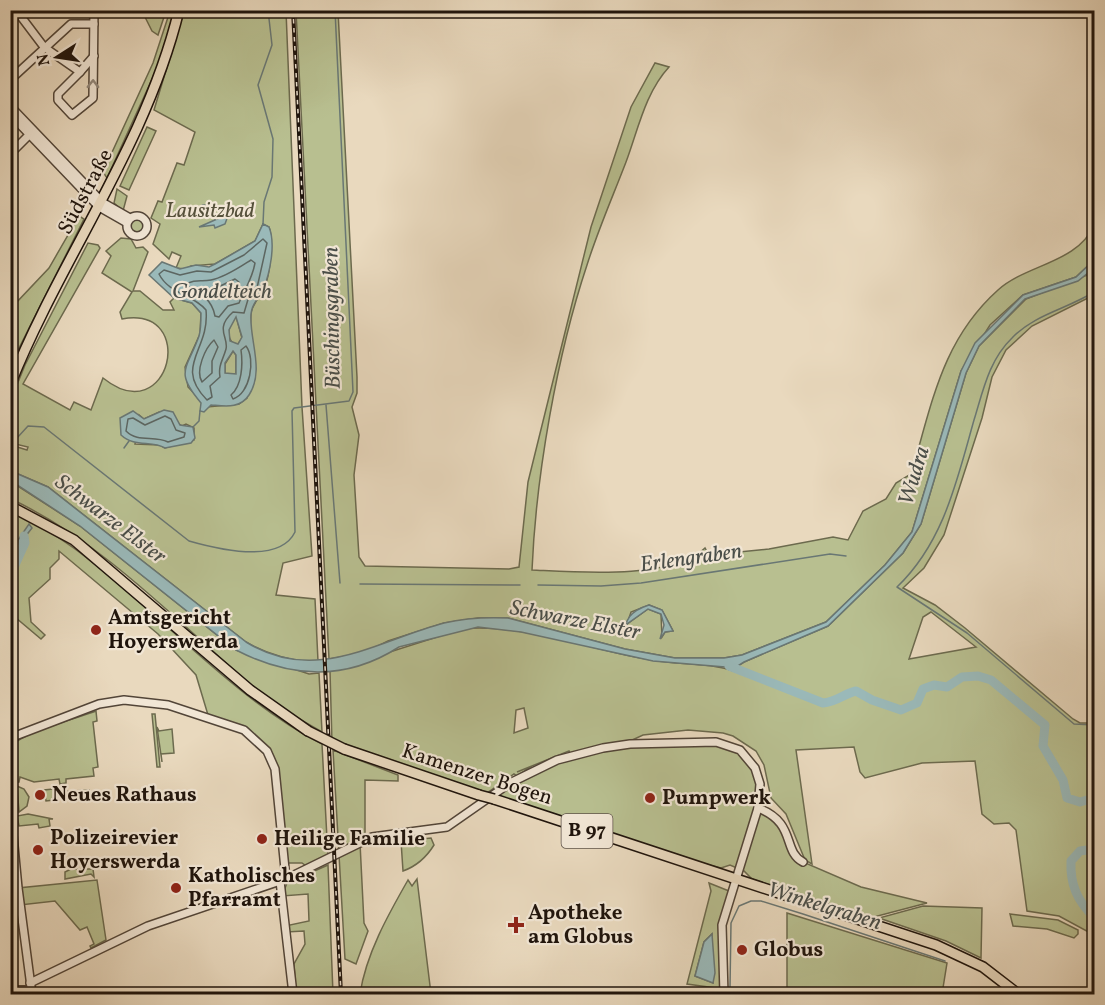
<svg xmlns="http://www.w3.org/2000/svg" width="1105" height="1005" font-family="Vollkorn,serif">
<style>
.green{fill:#b8bf90;stroke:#6c6a4e;stroke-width:1.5;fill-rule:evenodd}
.water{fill:#9ab9b9;stroke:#697774;stroke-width:1.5;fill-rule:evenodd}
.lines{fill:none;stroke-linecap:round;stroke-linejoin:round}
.shore{stroke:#5c6662;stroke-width:1.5}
.stream{stroke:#697774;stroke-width:1.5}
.river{stroke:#9ab9b9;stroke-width:9}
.minor-casing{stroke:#524538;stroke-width:10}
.major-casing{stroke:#1f140c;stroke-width:12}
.minor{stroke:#f1e6d5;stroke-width:7}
.major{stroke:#e9d9be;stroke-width:9}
.rail-casing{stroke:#1f140c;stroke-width:4}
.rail{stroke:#f1e6d5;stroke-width:1.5;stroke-dasharray:4.5;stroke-linecap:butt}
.major-bridge-casing{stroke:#1f140c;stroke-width:12;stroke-linecap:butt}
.major-bridge{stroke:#e9d9be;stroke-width:9}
.oneway{stroke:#92887b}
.poi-dot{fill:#8f2418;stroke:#f1e6d5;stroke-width:2}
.labels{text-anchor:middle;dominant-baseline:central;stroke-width:4.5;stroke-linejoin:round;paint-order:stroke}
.shield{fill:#f1e6d5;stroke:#5e5348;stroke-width:1.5}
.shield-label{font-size:20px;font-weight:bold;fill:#1f140c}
.street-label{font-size:21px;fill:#1f140c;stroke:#f1e6d5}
.park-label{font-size:21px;font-style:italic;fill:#55503a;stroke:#f1e6d5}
.poi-label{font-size:21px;font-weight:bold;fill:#1f140c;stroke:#f1e6d5;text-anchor:start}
.water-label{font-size:22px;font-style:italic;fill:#4a4e49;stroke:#f1e6d5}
</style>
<rect width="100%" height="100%" fill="#e9d9be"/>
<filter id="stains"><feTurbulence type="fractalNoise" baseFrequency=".00333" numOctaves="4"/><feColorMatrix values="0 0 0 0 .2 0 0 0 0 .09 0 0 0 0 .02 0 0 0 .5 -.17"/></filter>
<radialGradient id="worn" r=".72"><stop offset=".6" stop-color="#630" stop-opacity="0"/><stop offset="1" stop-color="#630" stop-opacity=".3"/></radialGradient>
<g class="green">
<polygon points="153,11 166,11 158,35 152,31 145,17"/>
<polygon points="170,11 175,11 158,66 107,178 103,172 153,63"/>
<path d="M184,11H286L302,407L312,556L283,563L276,595L315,599L318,661C296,663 266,654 246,642L48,487L11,471V445L27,450L28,447L11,443L10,402L25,365L88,243L98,245L100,248L23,384L70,410L74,402L91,410L103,378C170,432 199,305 122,319L120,312L132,292L102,273L111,256L106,251L121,238L131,239L136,248L143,247L148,252L133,291H140L163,310H174L170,302L174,298L192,303L201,313L200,334L185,367L188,387L207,407L239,404L247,398L251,312C254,303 257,300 262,292C270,280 274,240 269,227L263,224L255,241L215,264L191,266L185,269L176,268L181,256L172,252L169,259L153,244L160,224L151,218L158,201L162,202L177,163L184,165L195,132L154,110ZM159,412L182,426L186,424L194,428V440L165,448L160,445L135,444L139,415L144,419Z"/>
<path d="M296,11H338L357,377V393L352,407L359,435L354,475L359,557L365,566L509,569L519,567L528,482L591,227L631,107L655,63L669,67C645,93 638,130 626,162C613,196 598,230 587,265C557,355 536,475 532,570C576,572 673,580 705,548L709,555L769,549L833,537L848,540L863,511L886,499L896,483L911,474C932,405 941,341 998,290C1027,264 1078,263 1094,225V260L1076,277L1023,295L990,325L961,371L912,532L885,565L826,622L742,655L724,658H675L625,649L508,618H478L444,623L388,641L364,653L329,659ZM649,605L662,610L673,631L665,632L662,637L661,614L648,609L627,624L631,612Z"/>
<polygon points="147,127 156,131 129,190 120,186"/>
<polygon points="117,189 127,196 123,211 114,203"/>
<polygon points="79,216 84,219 11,364 11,319 16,303 49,268"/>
<circle cx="137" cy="226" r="7"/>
<path d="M1094,268V295L1032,326L1006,350L992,377L982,418L944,535L924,568L903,588L935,605L965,628L1073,719L1080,723H1094V935L1059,916L1027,911L1016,830L1009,823L994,824L982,814L975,761L922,763L865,778L860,772L854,747L796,750L812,864L805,860L786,814L771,798L764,765L756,751L733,736L723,733L688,730L643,735L628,742L570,753L569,751L517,772L532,766L517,776L514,774L484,795L332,743L330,671L462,629C516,622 595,651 651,660C679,665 710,662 736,672V667L744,662L828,626L903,553L921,524L966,373L979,346L1026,299L1087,275ZM931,612L976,647L909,659L923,617ZM524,708L528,728L514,733L516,710Z"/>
<path d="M236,316L242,338L238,344H234C225,337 229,324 236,316Z"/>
<polygon points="233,351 236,355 236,374 225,374 225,364"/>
<path d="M10,481L80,526L236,650L309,674L319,673L322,732L282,709L252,686C176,620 101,541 11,499Z"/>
<path d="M11,512C57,531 93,562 131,595C192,647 250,707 322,744L328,858L309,868L302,863H282L271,762L251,733L208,715L196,675L158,634L59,551V559L50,568V579L29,598L31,622L45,635L41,639L16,618L11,622Z"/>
<path d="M96,711L97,721L93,722L98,767L93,768L94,776L66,779V783L60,784L59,779L34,782L20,777L19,782L11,783C10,770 9,756 13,746C19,733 81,717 96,711Z"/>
<polygon points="152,714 155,714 160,767 157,767"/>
<polygon points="157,727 159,731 172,729 174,753 161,754 162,762"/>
<path d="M716,742C752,760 762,765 758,808L780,821L796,859L861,887L927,903L870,918L752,879L744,871L730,865L721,868L693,861L493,795L537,769L603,748Z"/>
<polygon points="333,750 398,775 398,781 365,780 365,840 360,843 364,923 368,931 356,964 345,959"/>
<polygon points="17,786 24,789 29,797 27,806 19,812"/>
<polygon points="53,789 54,792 90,790 54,795 54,800 46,801 44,790"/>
<polygon points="28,814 53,819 49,819 50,826 39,828 38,824 19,826 17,816"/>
<path d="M431,838L434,845C426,858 417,866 403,871L401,841Z"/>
<polygon points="328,865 333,994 296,994 294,964 305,944 304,931 286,932 285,926 309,921 308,894 282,896 287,883"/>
<polygon points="71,869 93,869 94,877 91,874 65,879 65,872"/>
<path d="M417,879L431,994H360C366,954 388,915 408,880L412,886Z"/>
<polygon points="97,880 106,940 91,948 90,946 94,944 87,927 80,930 55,901 20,905 18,888"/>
<path d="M709,883L729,891L723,913V989L687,984L711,891ZM712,934L713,983L695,976L704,942Z"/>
<polygon points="923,906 982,908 981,958 946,941 879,918"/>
<polygon points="787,913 947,963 942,994 787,994"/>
<polygon points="1010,914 1058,920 1078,930 1078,934 1074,938 1047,929 1013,926"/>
</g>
<g class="water">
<polygon points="203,205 227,207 229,213 225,224 215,228 214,225 199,227 226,215 223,208 205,208"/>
<path d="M263,224L269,227C276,244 270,273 263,290C259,299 252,302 251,314C249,340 265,370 249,395C240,409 225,406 211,405L204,412L200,411L201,403C174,371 187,370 199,336C201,329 201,320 201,313L192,303L174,298L149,275L162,262L180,269L196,265L209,267L215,264L255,241ZM236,317L242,337L238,344L230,341L229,330ZM233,351L236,355V374L225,373V363Z"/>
<path d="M1094,260V268L1078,281L1025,299L979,346L966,373L921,524L903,553L828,626L744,662L736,667L739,669L736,672L725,667L653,661L521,632L478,627L399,647C346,681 290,678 236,650L80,526L11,481V471L48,487L246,642C316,685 376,641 444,623C465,618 487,617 508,618L625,649L675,658H724L742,655L826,622L885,565L912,532L961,371L975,343L1023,295L1076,277Z"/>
<path d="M164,410L173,412L180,425L193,427L195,438L191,443L165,448C151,440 135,448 121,435L120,418L133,411L144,419Z"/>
<polygon points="29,524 32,528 25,537 27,543 21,550 17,548 18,540"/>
<path d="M649,605L662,610L673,631L665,632L660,639L664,625L661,614L648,609L627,624L623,638C625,619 630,611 649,605Z"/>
<polygon points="712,934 715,973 713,983 695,976 704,942"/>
</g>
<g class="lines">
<g class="shore">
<path d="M263,239L267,243L257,288L249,296L244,313L233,312C214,329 229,337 226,349C223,360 218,365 220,377L210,386L212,397L207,400C173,365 210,351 206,310C193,294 169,294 159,274L164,270L180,275L197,271L211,272L244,255Z"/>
<path d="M251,260L255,263C252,280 245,288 239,303L228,306L219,317L215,316C212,299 200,293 187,286L188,283C197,279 202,282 211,280C224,278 240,267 251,260Z"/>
<polygon points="235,279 239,282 232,295 219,299 214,289"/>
<path d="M214,340L218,347L212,361V373L202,382C195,371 205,348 214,340Z"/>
<path d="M246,346C256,359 250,394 233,399L231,395C242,386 243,364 241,350Z"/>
<path d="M165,416L171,419L176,430L185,433L184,437L168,442C154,435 138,443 126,431L128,419L133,418L145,425Z"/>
</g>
<g class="stream">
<polyline points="263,224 264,202 272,177 273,139 258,85 272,45 268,10"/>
<path d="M1094,292C1067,309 1035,314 1012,338C989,360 983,391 974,420C957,480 944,542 897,587L967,633L1074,724L1094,725"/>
<polyline points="326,405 340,583"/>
<polyline points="193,427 199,421 200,411"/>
<path d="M17,438L28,426L44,427L189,541C217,549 279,565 295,532L292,411L294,408L349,401L353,392L335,10"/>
<polyline points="124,448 129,441"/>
<polyline points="360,584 520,585"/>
<polyline points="538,585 601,586 641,583 830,554 846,556"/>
<polyline points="730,987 731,923 739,906 751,901 761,901 803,914 945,961"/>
</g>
<g class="river">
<polyline points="10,576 25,543 24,536"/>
<path d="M729,666L823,703C837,702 843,694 856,691L872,700L901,710L917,703L923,689L934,685L947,687L962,677L978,676L991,680L1045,725L1043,746L1063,780L1067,798L1080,802L1094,798"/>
<path d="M1094,849L1080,851L1071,861C1070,884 1077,901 1094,917"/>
</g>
<defs>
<g id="minor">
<polyline points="16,10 44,47 80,72 94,56"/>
<polyline points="80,72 58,94 58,100 72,115 93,98 94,10"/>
<polyline points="10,80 71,24 94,24"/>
<polyline points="10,106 102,202 130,218"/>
<polyline points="10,114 99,207 127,223"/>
<polyline points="10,154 30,134"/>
<circle cx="137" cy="226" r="10"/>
<polyline points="10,738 99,704 124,700 168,705 244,730 267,751 275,769 286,879"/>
<polyline points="10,804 18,888 32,994"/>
<path d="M758,808C797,823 782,851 803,862"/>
<polyline points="280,881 293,994"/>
<polyline points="30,983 148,926 286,879 372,837 447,827 510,783 557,760 603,748 630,744 716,742 740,750 755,768 760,784 758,808 722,925 724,994"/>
<polyline points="10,990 31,990"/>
</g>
<g id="major">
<path d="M10,385C61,257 146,146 179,10"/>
<polyline points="10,506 74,540 250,690 308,731"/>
<polyline points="344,749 479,795"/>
<polyline points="494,799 936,945 983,967 1018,994"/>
</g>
</defs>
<use href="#minor" class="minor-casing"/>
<use href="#major" class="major-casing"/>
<use href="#minor" class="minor"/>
<use href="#major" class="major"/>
<defs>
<polyline id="rail" points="293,10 341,994"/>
</defs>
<use href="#rail" class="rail-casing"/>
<use href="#rail" class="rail"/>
<defs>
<g id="major-bridge">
<polyline points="308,731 344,749"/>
<polyline points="479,795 494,799"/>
</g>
</defs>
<use href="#major-bridge" class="major-bridge-casing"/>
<use href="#major-bridge" class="major-bridge"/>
</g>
<defs><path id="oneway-chevron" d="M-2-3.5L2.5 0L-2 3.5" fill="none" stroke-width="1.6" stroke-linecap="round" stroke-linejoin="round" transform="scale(1.5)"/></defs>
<use class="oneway" href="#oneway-chevron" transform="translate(93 84) rotate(-89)"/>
<g class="poi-dot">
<circle cx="96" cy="630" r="6"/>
<circle cx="40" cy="795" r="6"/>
<circle cx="650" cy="798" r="6"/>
<circle cx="262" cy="839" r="6"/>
<circle cx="38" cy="850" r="6"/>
<circle cx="176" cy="888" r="6"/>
<path d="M513 916h6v6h6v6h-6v6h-6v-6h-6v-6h6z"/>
<circle cx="742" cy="950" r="6"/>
</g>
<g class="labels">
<rect class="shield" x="561.5" y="814" width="51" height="34" rx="4.5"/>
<g class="shield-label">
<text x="587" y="831">B 97</text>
</g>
<g class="street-label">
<text transform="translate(86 192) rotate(-62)">Südstraße</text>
<text transform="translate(477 775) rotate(18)">Kamenzer Bogen</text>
</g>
<g class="park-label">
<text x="210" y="211">Lausitzbad</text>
</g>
<g class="poi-label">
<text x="108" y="618">Amtsgericht<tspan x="108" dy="24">Hoyerswerda</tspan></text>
<text x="52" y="795">Neues Rathaus</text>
<text x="662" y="798">Pumpwerk</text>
<text x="50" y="838">Polizeirevier<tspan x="50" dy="24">Hoyerswerda</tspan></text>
<text x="274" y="839">Heilige Familie</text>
<text x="188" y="876">Katholisches<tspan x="188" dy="24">Pfarramt</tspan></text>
<text x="528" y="913">Apotheke<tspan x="528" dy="24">am Globus</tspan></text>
<text x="754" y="950">Globus</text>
</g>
<g class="water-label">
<text x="222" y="292">Gondelteich</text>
<text transform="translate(333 318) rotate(-91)">Büschingsgraben</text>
<text transform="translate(915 476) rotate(-73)">Wudra</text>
<text transform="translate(110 520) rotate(37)">Schwarze Elster</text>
<text transform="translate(691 559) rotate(-8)">Erlengraben</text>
<text transform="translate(575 621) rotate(11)">Schwarze Elster</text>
<text transform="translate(824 907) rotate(17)">Winkelgraben</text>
</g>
</g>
<rect width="1105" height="1005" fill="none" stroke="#e9d9be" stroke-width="36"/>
<rect x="12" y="12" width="1081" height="981" fill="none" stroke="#1f140c" stroke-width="3"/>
<rect x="18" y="18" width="1069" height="969" fill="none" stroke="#1f140c" stroke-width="1.5"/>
<g transform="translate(57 57) rotate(258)" stroke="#f1e6d5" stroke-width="4.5" paint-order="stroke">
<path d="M0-4.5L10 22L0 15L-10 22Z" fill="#1f140c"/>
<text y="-9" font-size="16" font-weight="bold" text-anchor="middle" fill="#1f140c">N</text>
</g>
<rect width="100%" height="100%" filter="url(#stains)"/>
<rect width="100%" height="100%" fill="url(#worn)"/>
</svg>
